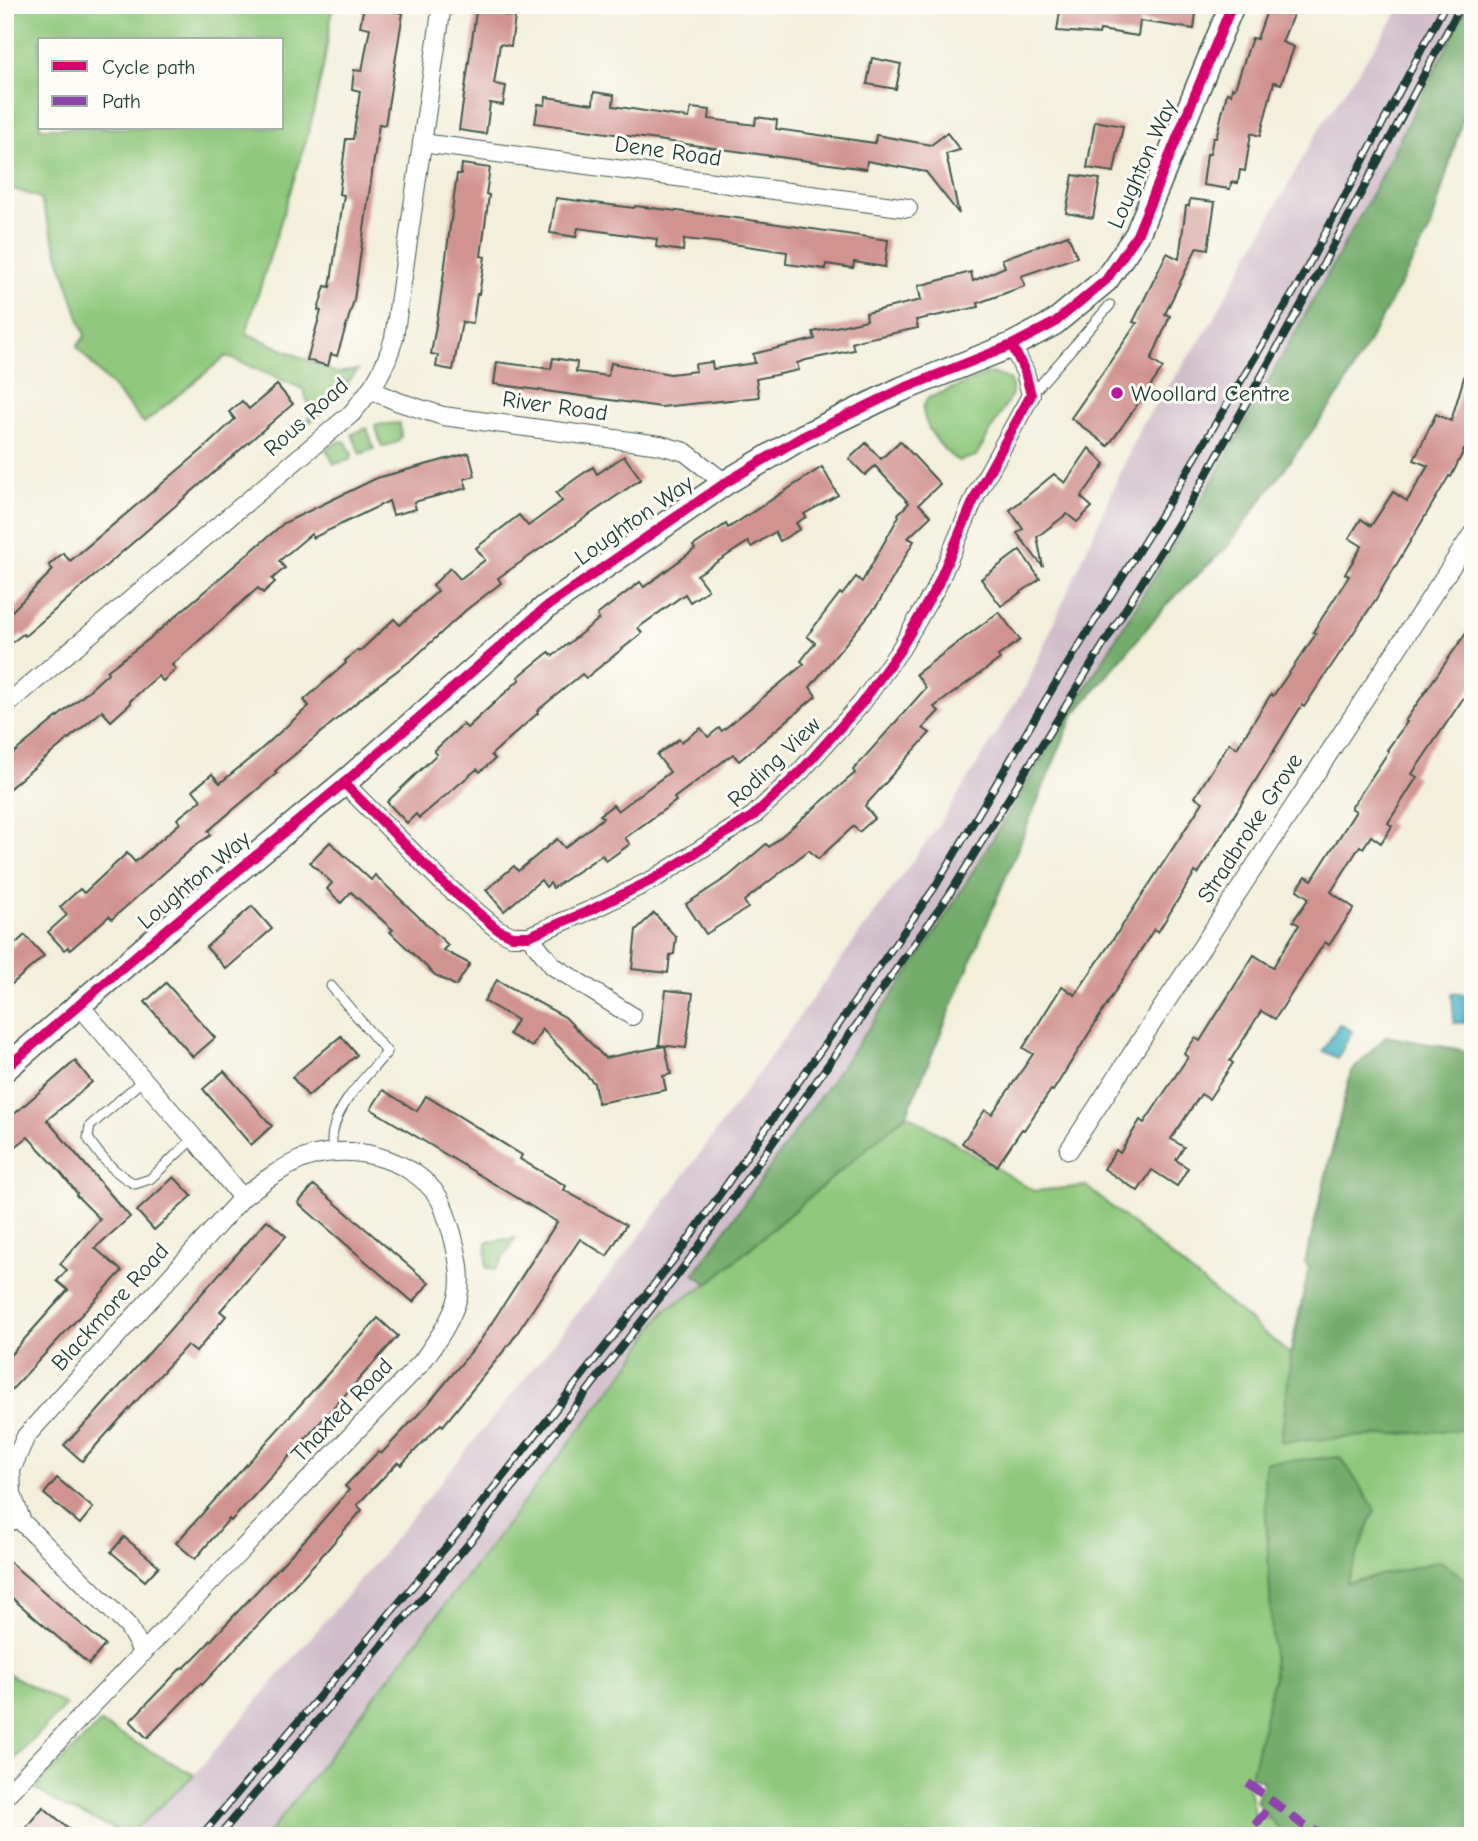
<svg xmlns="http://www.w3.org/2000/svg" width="1478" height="1841" font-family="'Comic Neue',sans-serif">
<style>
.industrial{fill:#d1bdca}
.green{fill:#8fc77b;stroke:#578258;stroke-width:2;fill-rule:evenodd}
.forest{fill:#73ac6b;stroke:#497450;stroke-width:2}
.water{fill:#44b0c3;stroke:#32767c;stroke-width:2}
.building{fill:#d1938e}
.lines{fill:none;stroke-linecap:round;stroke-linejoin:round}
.lane-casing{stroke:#3f584d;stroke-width:11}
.street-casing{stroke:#3f584d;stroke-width:20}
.secondary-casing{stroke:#3f584d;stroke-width:27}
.lane{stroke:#fff;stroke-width:9}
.street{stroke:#fff;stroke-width:18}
.secondary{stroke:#fff;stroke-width:24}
.rail-casing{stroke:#1f3d34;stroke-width:8}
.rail{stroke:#fdfcf7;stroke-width:5;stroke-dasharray:16;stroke-linecap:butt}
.quiet{stroke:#8e44ad;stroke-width:9;stroke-dasharray:18 9;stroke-linecap:butt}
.cycleway-casing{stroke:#fdfcf7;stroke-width:15}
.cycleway{stroke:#d6006c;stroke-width:10}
.poi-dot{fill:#b5179e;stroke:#fdfcf7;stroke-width:2.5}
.labels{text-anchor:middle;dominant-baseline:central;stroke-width:6;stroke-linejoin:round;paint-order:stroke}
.street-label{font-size:23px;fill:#1f3d34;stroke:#fdfcf7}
.poi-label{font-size:23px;fill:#1f3d34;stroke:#fdfcf7;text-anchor:start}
</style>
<rect width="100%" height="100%" fill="#fdfcf7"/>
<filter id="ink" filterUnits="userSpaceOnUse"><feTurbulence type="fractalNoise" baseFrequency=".0143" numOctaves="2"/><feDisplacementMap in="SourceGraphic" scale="14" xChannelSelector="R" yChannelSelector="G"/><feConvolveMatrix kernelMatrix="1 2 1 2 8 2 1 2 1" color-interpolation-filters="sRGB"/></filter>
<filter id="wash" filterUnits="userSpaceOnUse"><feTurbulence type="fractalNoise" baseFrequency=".00686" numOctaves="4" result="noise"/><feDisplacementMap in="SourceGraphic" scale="28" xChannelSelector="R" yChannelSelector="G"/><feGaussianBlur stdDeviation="1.57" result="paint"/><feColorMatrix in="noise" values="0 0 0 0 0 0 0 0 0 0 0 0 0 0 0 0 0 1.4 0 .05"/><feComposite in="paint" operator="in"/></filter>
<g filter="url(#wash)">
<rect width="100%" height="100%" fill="#f3efda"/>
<polygon class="industrial" points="1403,5 1473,5 1473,77 1469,97 1430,230 1341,392 1227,547 1169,602 1073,716 907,1114 708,1284 665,1310 631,1363 267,1836 128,1836 194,1775 383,1553 637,1240 943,819 1027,684 1141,426 1207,330 1319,129"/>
<g class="green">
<path d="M5,5H333L324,64L309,131L246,333L336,373L358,370L323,412L306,425L311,411L303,389L226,356L144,423L77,347L85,336L40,198L5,186ZM40,40H282V128H40Z"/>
<path d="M991,373L1009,379L1012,386V394L976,456L959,461C943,453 912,415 928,398Z"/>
<polygon points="400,423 401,437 398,442 382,447 375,425"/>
<polygon points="367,428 374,449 360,454 352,434"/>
<polygon points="341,441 346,442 352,455 350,460 334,464 326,449"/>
<polygon points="1351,1072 1473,1096 1473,1836 1424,1830 1251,1777 1248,1783 1254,1814 1330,1836 267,1836 631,1363 665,1310 708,1284 907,1114 1034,1191 1086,1186 1290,1354 1309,1268 1305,1263"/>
<polygon points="516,1238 495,1270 486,1267 487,1242"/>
<polygon points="5,1672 66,1705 5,1769"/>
<polygon points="100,1723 194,1775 129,1835 66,1808 34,1788"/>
</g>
<g class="forest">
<polygon points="1468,5 1473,5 1473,77 1469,97 1430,230 1341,392 1227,547 1169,602 1073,716 907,1114 708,1284 694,1274 927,946 1214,479 1366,205"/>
<polygon points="1386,1036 1473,1052 1473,1429 1281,1442 1291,1355 1309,1268 1305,1263 1351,1072"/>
<polygon points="1341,1457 1375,1510 1346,1583 1440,1561 1471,1583 1466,1646 1473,1648 1473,1836 1289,1836 1282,1833 1256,1801 1263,1781 1251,1777 1274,1676 1264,1475 1266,1462"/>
</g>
<g class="water">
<polygon points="1452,993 1464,994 1465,1023 1454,1023"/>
<polygon points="1339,1024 1352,1031 1338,1058 1323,1051"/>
</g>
<g id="blocks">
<g class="building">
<polygon points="477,5 505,5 504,15 515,17 511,46 500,44 494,84 506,86 503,105 490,103 486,134 459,130"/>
<polygon points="1061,5 1197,5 1194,29 1140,21 1138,36 1100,30 1099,34 1057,31"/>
<polygon points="1269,5 1297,5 1282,42 1294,47 1281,84 1274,82 1260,136 1251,133 1245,171 1240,170 1238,183 1231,182 1230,189 1203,185 1207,154 1210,154 1213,138 1216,138 1227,93 1231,94 1232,88 1235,88 1252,38 1257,39"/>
<polygon points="364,6 403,13 385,125 379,124 354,300 337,356 331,354 328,366 307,360 321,311 318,310 325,286 330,287 344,195 339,194 346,139 353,139 360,91 352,89 354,70 362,71 370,28 360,26"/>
<polygon points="872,58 901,64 896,89 867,84"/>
<polygon points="594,92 614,95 613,106 689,118 691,108 710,110 709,119 755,125 756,117 777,120 776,129 875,143 876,135 931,145 947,133 960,150 946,154 959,214 926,172 867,161 866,169 535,123 538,104 545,105 546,97 593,104"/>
<polygon points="1095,121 1123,126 1114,172 1087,168"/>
<polygon points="462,164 490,168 486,194 489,195 481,256 485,257 479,294 477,294 473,323 462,322 453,370 436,367 438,355 431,354 440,302 457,174 461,174"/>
<polygon points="1073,175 1100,179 1093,218 1066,213"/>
<polygon points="556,198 634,208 635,206 736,218 888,240 885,267 854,262 853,268 826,264 826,269 786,264 787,252 733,244 684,239 683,251 656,247 657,239 614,233 578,228 576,237 550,233"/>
<polygon points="1190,199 1215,202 1208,249 1197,247 1165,314 1170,316 1151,360 1163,368 1108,446 1071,418 1137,323 1133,322 1167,253 1179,259 1186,206 1189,206"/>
<polygon points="1068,235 1077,257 1021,276 1025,286 978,303 979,307 916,320 918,328 861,340 852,343 854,350 806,360 797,363 799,370 756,379 759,397 661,407 494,384 497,362 551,369 553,358 577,362 576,372 608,376 611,363 670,374 696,371 695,364 712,362 713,369 755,363 753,354 815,339 813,332 867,320 866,313 921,300 918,286 971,272 973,281 1005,267 1002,259"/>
<polygon points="1468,364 1473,364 1473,438 1467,451 1464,450 1451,477 1449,476 1376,599 1304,707 1302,705 1198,874 1195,872 1158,932 1154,929 1053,1091 1051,1090 1024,1130 1022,1129 997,1166 962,1143 985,1110 992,1114 1033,1054 1023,1048 1062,986 1075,995 1124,923 1203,802 1195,797 1229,743 1237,748 1271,694 1273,696 1316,634 1313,632 1349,576 1345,574 1362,546 1349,538 1361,519 1371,526 1393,492 1407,501 1428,466 1414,460 1436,414 1451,421"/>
<polygon points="277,385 293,404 25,636 23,634 5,648 5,618 53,570 49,565 63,553 70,561 202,450 235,419 229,412 242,401 249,409"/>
<polygon points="900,441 940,484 919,504 931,516 908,538 914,541 878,604 810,687 816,696 739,761 733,754 674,798 676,801 625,838 630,844 606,861 602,855 553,888 550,883 546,887 541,880 504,911 486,890 514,866 518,871 557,839 565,848 603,818 600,815 613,805 618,811 670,772 657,755 679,739 681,742 701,728 708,737 719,728 722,731 804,664 801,661 815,643 807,636 840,593 842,595 856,577 862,582 899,516 898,514 909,503 875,466 865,475 849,459 866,443 881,459"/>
<polygon points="1089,448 1105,464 1081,497 1092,507 1077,522 1067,514 1037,537 1043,567 1017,533 1023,529 1010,510 1054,474 1065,483"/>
<polygon points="469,453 475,476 464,479 467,488 414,502 416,509 393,515 389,501 313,538 311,534 279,561 285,568 272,579 275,582 263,593 258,588 235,608 172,665 176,669 163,681 158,676 130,701 131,703 111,721 102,711 5,792 5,760 84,695 108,673 107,671 149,639 284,523 377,478"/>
<polygon points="624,456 641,479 498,578 501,583 466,610 414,658 370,691 275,771 277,773 208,831 211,835 197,844 112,919 109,916 70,950 68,947 64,950 48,932 67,915 60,907 80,889 84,893 127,853 135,862 180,823 177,819 201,800 193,790 212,774 220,783 258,752 309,706 304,700 346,663 345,661 357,650 359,652 394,619 400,625 438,591 433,585 450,568 460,579 485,560 476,548 519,515 528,526 562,501 556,493 578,477 593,467 597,474"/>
<polygon points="822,467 838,495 804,514 806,517 796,523 800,529 780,541 775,532 751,547 748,542 697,575 708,590 690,602 685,594 638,628 642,633 586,678 582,674 537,711 538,713 491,755 495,759 480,772 477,769 419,818 416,814 407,823 387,802 437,754 434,751 463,724 467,728 520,679 518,677 549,652 553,656 599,619 597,615 640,582 644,587 695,549 693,546 726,524 728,528"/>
<polygon points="1020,550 1040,579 1001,606 981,579"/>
<polygon points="999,612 1020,640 998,656 1000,659 934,707 939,711 923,728 930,733 889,778 890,778 865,806 875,818 859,832 854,826 818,859 809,850 744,901 748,908 706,934 686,904 729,876 766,844 769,847 855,773 853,770 926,688 916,674"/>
<polygon points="1473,623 1473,684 1412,774 1417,777 1388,823 1392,826 1381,843 1371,836 1363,848 1360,846 1331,892 1354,908 1329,945 1325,942 1275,1019 1261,1011 1230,1061 1233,1063 1209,1099 1201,1094 1171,1139 1184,1147 1176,1160 1188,1168 1177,1186 1152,1170 1138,1191 1104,1169 1116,1150 1120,1153 1140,1120 1144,1123 1188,1057 1184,1054 1195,1038 1200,1041 1254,955 1273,967 1299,925 1293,921 1309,898 1297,890 1306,876 1312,880 1356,811 1351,808 1389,751 1387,750 1407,722 1405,721"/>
<polygon points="330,842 371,880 375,875 448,945 443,950 470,964 456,986 435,975 390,932 393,930 351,892 341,903 327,889 332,883 310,862"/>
<polygon points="252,906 272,929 226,969 206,947"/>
<polygon points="654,913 676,937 674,954 670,955 668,973 632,969 636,930"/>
<polygon points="25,935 44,956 5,990 5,953"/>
<polygon points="497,980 565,1017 605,1058 665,1046 671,1074 663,1076 666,1090 598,1103 594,1083 542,1029 532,1047 509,1034 517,1020 484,1001"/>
<polygon points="166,983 215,1038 193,1057 145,1002"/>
<polygon points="666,990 693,993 686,1048 659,1045"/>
<polygon points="341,1036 357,1055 308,1096 292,1077"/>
<polygon points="75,1061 92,1082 47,1120 130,1217 95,1248 122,1271 5,1397 5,1361 68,1290 57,1281 67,1270 60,1264 100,1219 76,1195 77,1193 56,1167 28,1137 14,1148 5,1138 5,1122"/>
<polygon points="224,1071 272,1126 251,1145 203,1089"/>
<polygon points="383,1090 417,1111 426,1096 522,1155 520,1159 566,1186 564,1190 626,1225 607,1256 580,1239 511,1342 443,1426 441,1424 401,1465 398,1462 378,1483 357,1505 362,1510 327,1550 202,1685 201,1683 147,1738 130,1721 182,1667 184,1668 201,1651 314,1530 349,1490 345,1486 378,1452 381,1454 427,1405 480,1341 557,1222 371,1109"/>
<polygon points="174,1177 192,1196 154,1230 137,1211"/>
<polygon points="314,1185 429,1283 413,1302 298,1203"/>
<polygon points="267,1220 286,1236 220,1311 226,1316 196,1352 187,1345 82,1461 64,1445 95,1414"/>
<polygon points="378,1318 398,1336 231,1521 229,1519 195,1559 176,1543"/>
<polygon points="57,1478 93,1508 80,1524 44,1494"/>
<polygon points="124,1537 159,1566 145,1581 111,1552"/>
<polygon points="5,1558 105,1645 89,1664 5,1592"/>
<polygon points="43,1807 78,1836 19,1836"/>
</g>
</g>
</g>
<g filter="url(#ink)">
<use href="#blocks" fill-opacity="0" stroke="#3f584d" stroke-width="2"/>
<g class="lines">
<defs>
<g id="lane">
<polyline points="1032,394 1110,305"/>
<path d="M331,986L387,1052C368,1075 339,1101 333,1131C331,1138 332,1146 333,1153"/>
<path d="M144,1079L90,1126L88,1138C100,1157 114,1173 135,1184L150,1179L194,1138"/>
<polyline points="5,1528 22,1522"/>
</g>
<g id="street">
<polyline points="422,143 908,208"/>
<polyline points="371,390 399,402 443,416 660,445 685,452 725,483"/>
<path d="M5,706L352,413C373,388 385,370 394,338L442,5"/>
<polyline points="344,783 443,883 497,929 512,936 529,936 591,910 654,879 753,816 800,772 861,704 900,650 937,586 976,495 1031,395 1025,372 1012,345"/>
<polyline points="529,936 553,966 632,1016"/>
<polyline points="79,1005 194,1138 242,1198 26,1436 11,1470 12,1494 22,1522 128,1626 143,1653"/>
<polyline points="1069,1150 1473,533"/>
<path d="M5,1796L422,1362C436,1342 452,1320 458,1297C463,1276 457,1253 452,1233C448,1223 445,1208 439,1198C411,1156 345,1141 300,1160C278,1170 261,1183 242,1198"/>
</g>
<polyline id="secondary" points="5,1069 160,935 344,783 546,607 725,483 802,437 902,389 1012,345 1054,323 1106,280 1137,235 1232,5"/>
</defs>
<use href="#lane" class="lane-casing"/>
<use href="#street" class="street-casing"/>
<use href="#secondary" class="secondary-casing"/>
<use href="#lane" class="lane"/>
<use href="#street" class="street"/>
<use href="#secondary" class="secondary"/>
<defs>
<g id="rail">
<polyline points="201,1836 463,1527 678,1254 935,887 1054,686 1169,502 1299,283 1445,5"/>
<polyline points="219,1836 475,1536 689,1260 949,895 1186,511 1310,289 1461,5"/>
</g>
</defs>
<use href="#rail" class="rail-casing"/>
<use href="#rail" class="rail"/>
<g class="quiet">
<polyline points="1248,1783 1307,1828 1327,1836"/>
<polyline points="1255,1825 1274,1802"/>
</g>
<defs>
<g id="cycleway">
<polyline points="344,783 443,883 497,929 512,936 529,936 591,910 654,879 753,816 800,772 861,704 900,650 937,586 976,495 1031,395 1025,372 1012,345"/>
<polyline points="5,1069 160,935 344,783 546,607 725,483 802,437 902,389 1012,345 1054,323 1106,280 1137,235 1232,5"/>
</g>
</defs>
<use href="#cycleway" class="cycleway-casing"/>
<use href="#cycleway" class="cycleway"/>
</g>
</g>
<circle class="poi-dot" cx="1117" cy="393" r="7"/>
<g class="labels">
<g class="street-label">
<text transform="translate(668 151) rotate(8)">Dene Road</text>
<text transform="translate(1142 164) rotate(-66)">Loughton Way</text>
<text transform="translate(555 406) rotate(8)">River Road</text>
<text transform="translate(306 417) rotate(-42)">Rous Road</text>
<text transform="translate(634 520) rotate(-35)">Loughton Way</text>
<text transform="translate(774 762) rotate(-44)">Roding View</text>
<text transform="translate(1250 828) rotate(-57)">Stradbroke Grove</text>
<text transform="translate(194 880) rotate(-40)">Loughton Way</text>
<text transform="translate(110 1307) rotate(-48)">Blackmore Road</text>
<text transform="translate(342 1410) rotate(-46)">Thaxted Road</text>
</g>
<g class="poi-label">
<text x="1131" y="393">Woollard Centre</text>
</g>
</g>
<rect width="1478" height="1841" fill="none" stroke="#fdfcf7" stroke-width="28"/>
<rect x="38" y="38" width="245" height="91" fill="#fdfcf7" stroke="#a4b0a9" stroke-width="2"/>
<rect x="52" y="61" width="35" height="10" fill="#d6006c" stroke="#a4b0a9" stroke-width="2"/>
<text x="102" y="74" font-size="21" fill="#1f3d34">Cycle path</text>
<rect x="52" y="96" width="35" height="10" fill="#8e44ad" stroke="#a4b0a9" stroke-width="2"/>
<text x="102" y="108" font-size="21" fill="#1f3d34">Path</text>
</svg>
